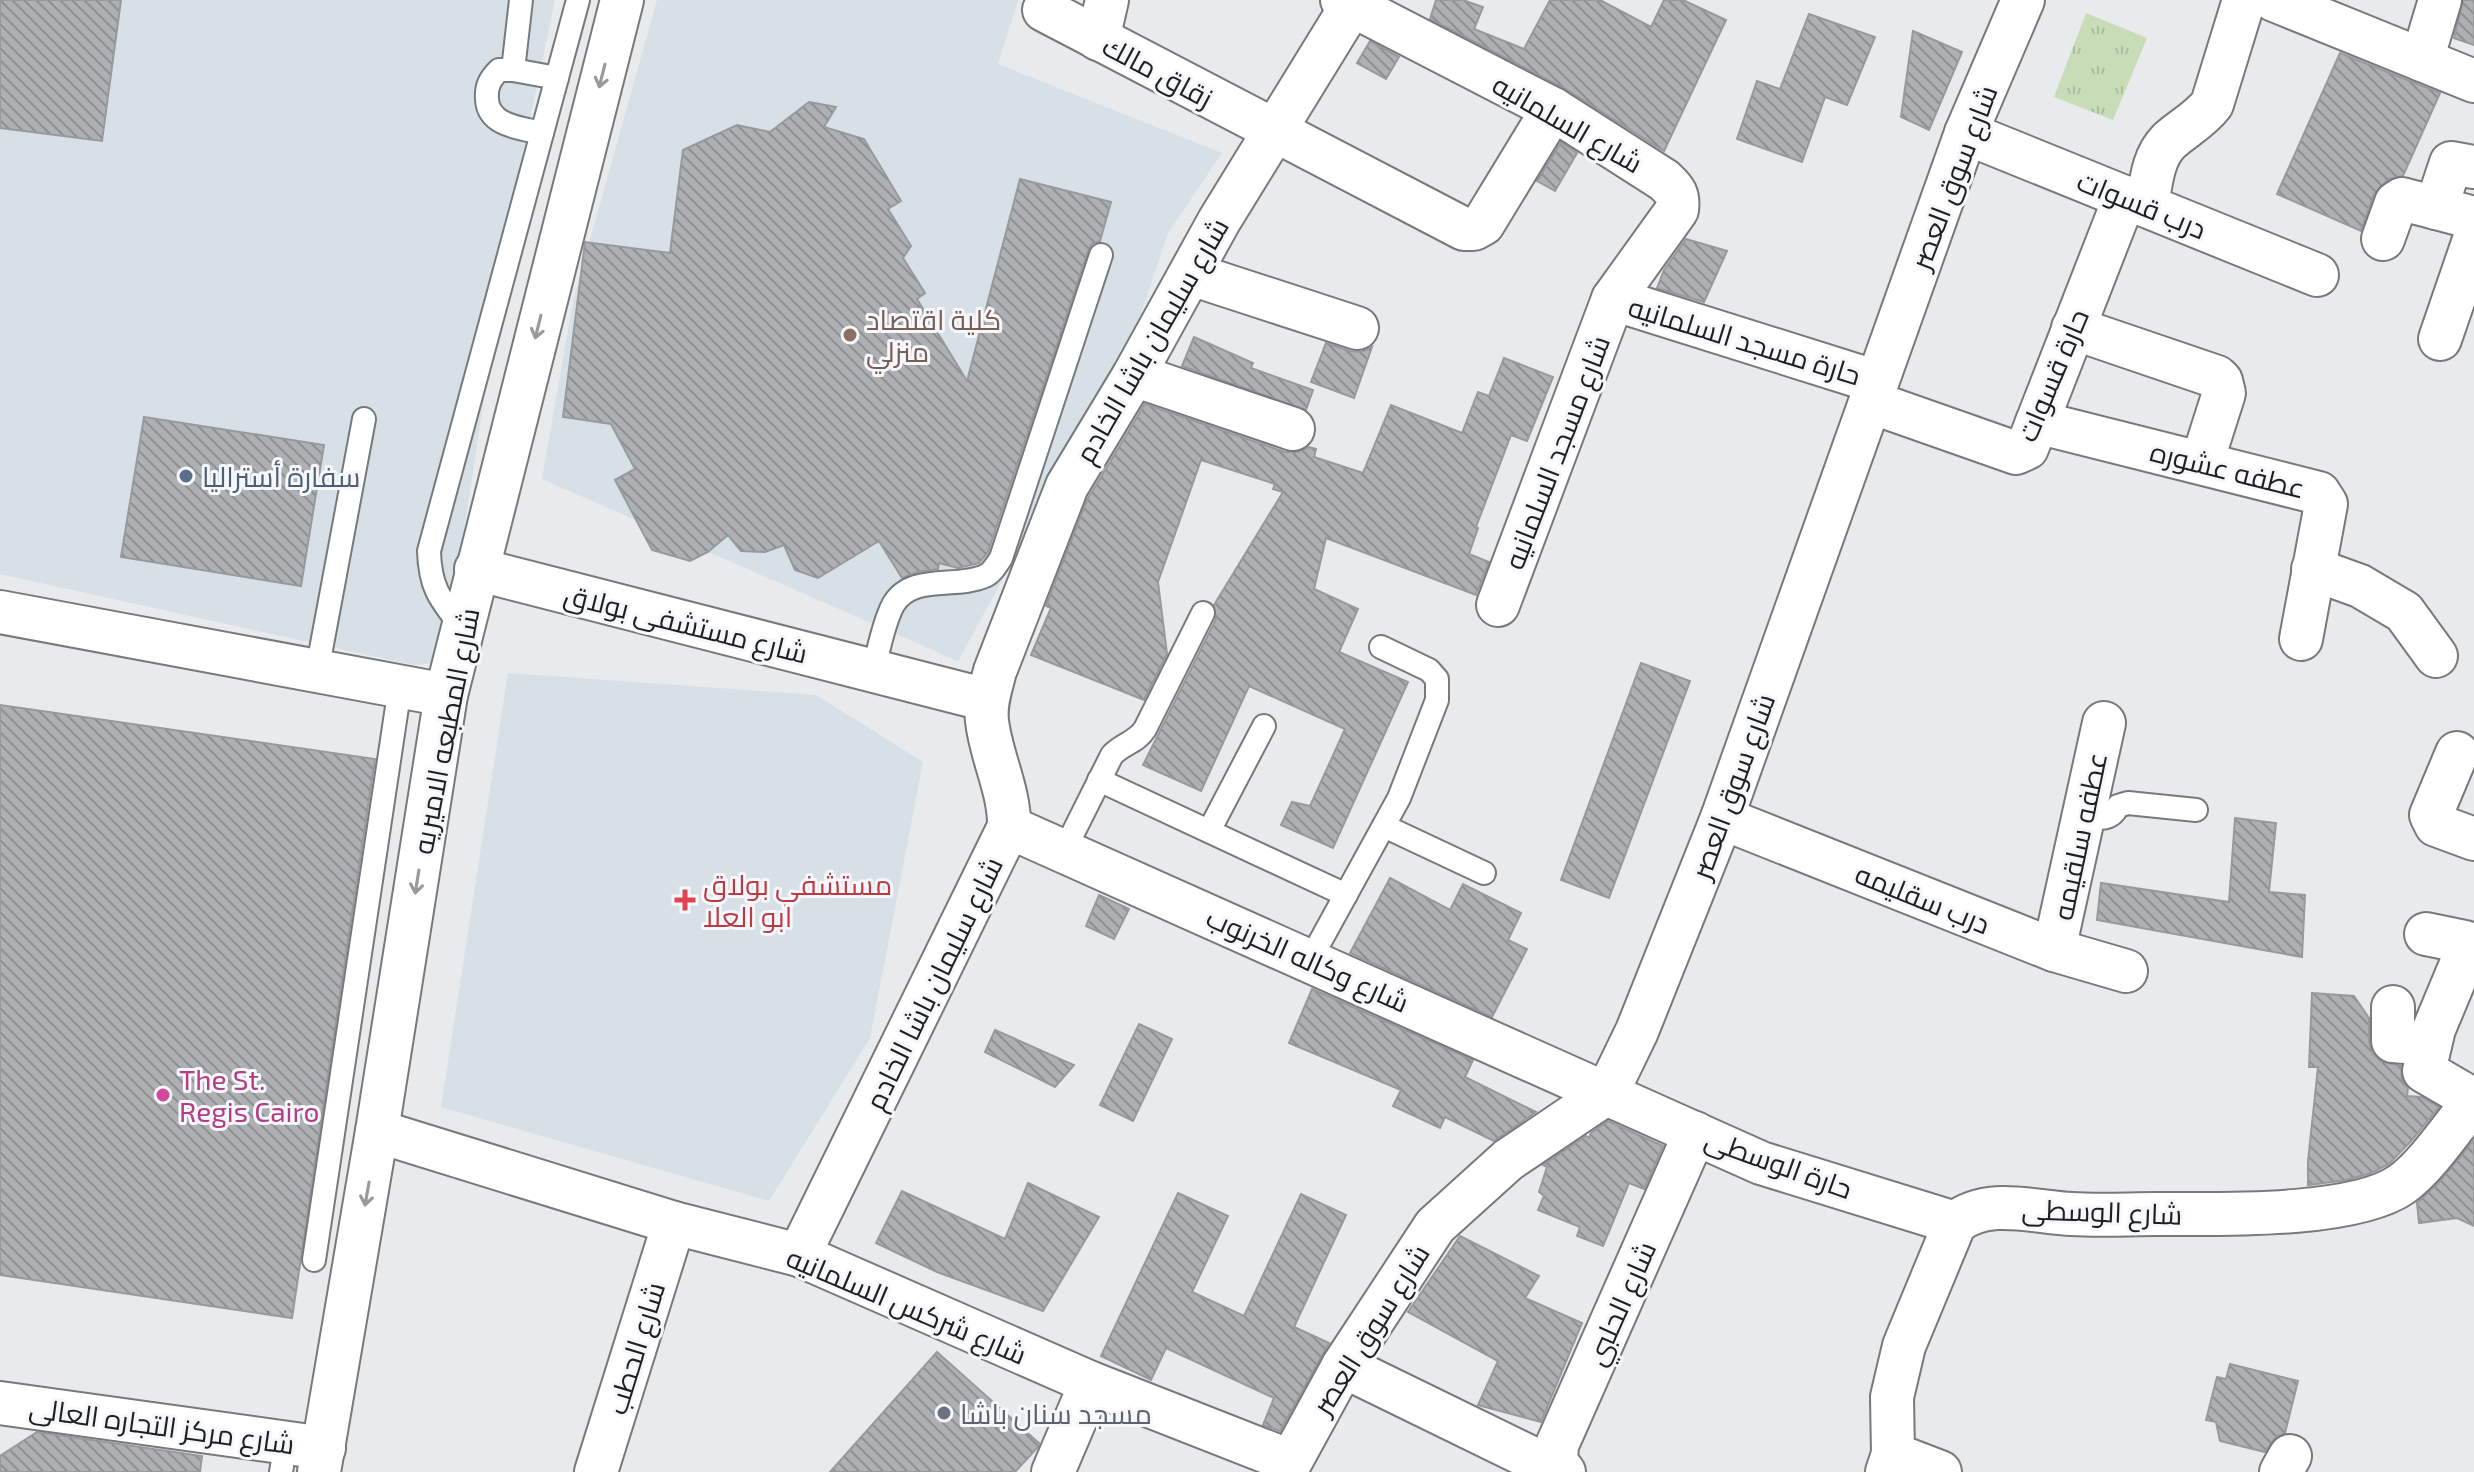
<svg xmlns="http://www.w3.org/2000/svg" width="2474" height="1472" font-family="'Exo 2',Cairo,sans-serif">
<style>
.built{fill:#d7dfe7}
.grass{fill:url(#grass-tufts)}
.building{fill:url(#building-back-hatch);stroke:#97999c;stroke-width:2}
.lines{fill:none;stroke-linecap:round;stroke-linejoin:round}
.service-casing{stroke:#77797b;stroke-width:26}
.minor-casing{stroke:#77797b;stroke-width:46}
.service{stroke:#fff;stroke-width:22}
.minor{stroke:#fff;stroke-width:42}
.oneway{stroke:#9a9a9b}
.education-dot{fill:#8d6e63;stroke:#f5f7fa;stroke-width:3}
.service-dot{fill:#5c6f8a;stroke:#f5f7fa;stroke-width:3}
.health-dot{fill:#e0444e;stroke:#f5f7fa;stroke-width:3}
.hotel-dot{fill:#d1479c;stroke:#f5f7fa;stroke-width:3}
.worship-dot{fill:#6b7280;stroke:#f5f7fa;stroke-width:3}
.labels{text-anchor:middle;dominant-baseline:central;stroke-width:6;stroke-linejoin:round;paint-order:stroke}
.street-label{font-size:28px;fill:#1e1f20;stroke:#f5f7fa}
.education-label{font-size:28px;fill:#785e54;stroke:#f5f7fa;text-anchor:start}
.service-label{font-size:28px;fill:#4e5e75;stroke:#f5f7fa;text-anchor:start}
.health-label{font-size:28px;fill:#be3a42;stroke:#f5f7fa;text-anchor:start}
.hotel-label{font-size:28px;fill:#b23c85;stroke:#f5f7fa;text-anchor:start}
.worship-label{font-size:28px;fill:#5b616d;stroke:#f5f7fa;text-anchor:start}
</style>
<defs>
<pattern id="grass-tufts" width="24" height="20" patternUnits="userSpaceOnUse" patternTransform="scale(2)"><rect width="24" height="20" fill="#c9dcb8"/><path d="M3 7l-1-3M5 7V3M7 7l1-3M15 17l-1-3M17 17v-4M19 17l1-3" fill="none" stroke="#acbc9e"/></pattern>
<pattern id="building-back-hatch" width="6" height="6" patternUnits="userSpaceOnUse" patternTransform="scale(2)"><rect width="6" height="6" fill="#aeb0b3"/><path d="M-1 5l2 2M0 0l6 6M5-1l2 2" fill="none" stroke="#8d8f91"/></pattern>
</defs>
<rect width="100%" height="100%" fill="#e8eaec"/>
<g class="built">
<polygon points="0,0 555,0 518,176 444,662 413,665 0,574"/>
<polygon points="657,0 1018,0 998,64 1222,153 1168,233 1122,370 1076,445 958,661 542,479 573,301"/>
<polygon points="508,673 816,695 923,762 870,1038 769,1201 441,1107"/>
</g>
<polygon class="grass" points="2086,13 2147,38 2113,120 2054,97"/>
<g class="building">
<polygon points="0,0 121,0 102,141 0,128"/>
<polygon points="1436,0 1463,0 1483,7 1474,29 1524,49 1550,0 1600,0 1651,27 1664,0 1683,0 1726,20 1664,151 1564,88 1430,19"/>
<polygon points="2463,0 2474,0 2474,45 2454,38"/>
<polygon points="1809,14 1875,37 1847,105 1825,97 1802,162 1737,139 1757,81 1780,89"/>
<polygon points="1913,31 1962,52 1929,130 1901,117"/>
<polygon points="1370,41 1399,57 1386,79 1357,63"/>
<polygon points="2340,53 2440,93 2403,176 2389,179 2374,194 2361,231 2277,194"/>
<polygon points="809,102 836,107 824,127 864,139 901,201 888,209 911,246 903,258 925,293 917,299 967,381 1020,179 1111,202 1100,241 1092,244 1088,251 988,552 979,563 958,568 939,563 938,569 918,572 902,578 879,541 818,578 795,570 784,545 765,552 741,551 728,535 708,552 690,561 652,550 615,480 635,469 611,424 563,417 585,242 670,253 683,150 737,125 770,132"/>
<polygon points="1561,142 1577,153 1555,191 1537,181"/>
<polygon points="1686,239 1727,251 1704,302 1657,288 1664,270"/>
<polygon points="1194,337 1253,363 1251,368 1313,390 1306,410 1182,366"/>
<polygon points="1326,343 1350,351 1361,352 1372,347 1354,398 1311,382"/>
<polygon points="1504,358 1553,377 1527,441 1511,435 1476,527 1478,528 1469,554 1489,562 1476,595 1326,538 1314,589 1358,609 1339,652 1408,682 1333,848 1281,825 1292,802 1310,806 1345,729 1249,686 1201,791 1143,765 1216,619 1214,605 1283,492 1273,489 1275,484 1201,460 1158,582 1167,654 1144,700 1031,655 1051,608 1046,606 1087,500 1145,404 1285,452 1298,452 1309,447 1316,449 1314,457 1363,473 1391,405 1462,433 1478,392 1489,396"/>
<polygon points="144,417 324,445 301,586 121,557"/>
<polygon points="1641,663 1690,681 1609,898 1561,880"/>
<polygon points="0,705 375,759 292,1318 0,1275"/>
<polygon points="2235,818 2276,823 2269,892 2305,895 2302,957 2097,920 2101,883 2229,902"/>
<polygon points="1390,878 1450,910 1463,884 1521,913 1508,940 1527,949 1492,1017 1350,953"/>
<polygon points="1099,895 1129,909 1114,939 1086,926"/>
<polygon points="1312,989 1473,1060 1465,1077 1536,1112 1494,1141 1445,1117 1440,1128 1393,1106 1401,1090 1289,1043"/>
<polygon points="2312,993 2354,996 2369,1018 2369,1041 2372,1053 2381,1061 2401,1066 2402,1080 2408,1088 2407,1096 2421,1097 2439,1107 2412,1140 2389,1164 2371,1173 2347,1180 2308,1185 2308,1161 2318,1067 2309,1067"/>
<polygon points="1139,1024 1172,1039 1133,1121 1100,1105"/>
<polygon points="995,1030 1074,1065 1055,1087 985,1052"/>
<polygon points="1608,1121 1663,1146 1644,1189 1629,1183 1603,1246 1577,1236 1580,1227 1538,1210 1544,1196 1539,1192 1547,1167 1543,1165 1586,1136 1589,1138 1591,1133"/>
<polygon points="2474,1140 2474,1226 2457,1218 2419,1223 2417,1203 2439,1182"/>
<polygon points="1028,1183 1099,1217 1043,1311 937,1272 876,1243 902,1191 1005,1239"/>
<polygon points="1178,1193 1228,1216 1192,1292 1244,1316 1301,1194 1346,1215 1294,1327 1329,1343 1280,1431 1263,1425 1274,1398 1166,1348 1151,1380 1101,1356"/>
<polygon points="1460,1236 1539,1276 1525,1298 1582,1323 1541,1422 1478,1405 1498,1361 1408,1312"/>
<polygon points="937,1352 1039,1443 1038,1447 1015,1472 830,1472"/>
<polygon points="2230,1364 2298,1381 2285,1433 2277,1436 2265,1452 2220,1441 2216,1422 2206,1420 2217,1377 2226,1379"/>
<polygon points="37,1432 202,1456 200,1472 0,1472 0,1456"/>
</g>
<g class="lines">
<defs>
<g id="service">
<polyline points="513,70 521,0"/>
<path d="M542,133C521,128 488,126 487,99C486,86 490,79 499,70H513L557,78"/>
<path d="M462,627C440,599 430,588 429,551L578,0"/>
<polyline points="317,671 364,419"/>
<path d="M873,671C879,650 883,624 893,605C911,573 956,589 985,576C992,573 997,564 1001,558L1101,255"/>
<polyline points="1099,780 1346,895"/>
<path d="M2084,815C2099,818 2110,822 2118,806L2128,803L2196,810"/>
<polyline points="1384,826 1484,873"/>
<polyline points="1209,831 1264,726"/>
<path d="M1064,851L1112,755C1123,743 1136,743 1145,729L1203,613"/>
<polyline points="1310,960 1399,798 1437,700 1437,679 1429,670 1381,647"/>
<polyline points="314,1260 400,687"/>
<polyline points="281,1472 286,1442"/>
</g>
<g id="minor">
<path d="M1342,0L1553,109L1664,180C1675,190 1679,195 1677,210L1613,299L1498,605"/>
<polyline points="2274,0 2474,81"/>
<polyline points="1044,10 1464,229 1474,229 1483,224 1553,109"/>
<polyline points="1098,39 1107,0"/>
<polyline points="2422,60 2440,0"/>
<polyline points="1966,133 2317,275"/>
<path d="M2147,206C2151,184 2152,158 2169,141C2183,128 2200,120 2212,104L2244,0"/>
<polyline points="2436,208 2451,163 2474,167"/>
<polyline points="2383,239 2396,203 2402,199 2474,218"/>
<polyline points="1191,274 1357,328"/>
<polyline points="1613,299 1877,382"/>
<polyline points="2073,328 2217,377 2221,381 2224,393 2202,462"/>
<polyline points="2440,339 2474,240"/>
<polyline points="1134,375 1293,429"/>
<polyline points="1871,402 2016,453 2027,448 2125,197"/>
<polyline points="2037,422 2319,493 2326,504 2301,639"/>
<polyline points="476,569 987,700"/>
<polyline points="2313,569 2360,586 2404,612 2436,656"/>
<polyline points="0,612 446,695"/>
<polyline points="2457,753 2431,815 2436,825 2474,839"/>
<polyline points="1722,818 2054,950 2126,971"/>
<polyline points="1009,827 1761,1163 1955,1223"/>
<polyline points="2426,934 2465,942 2469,945 2434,1029 2424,1071 2474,1100"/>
<polyline points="2054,950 2104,723"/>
<polyline points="2393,1007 2393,1041 2430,1044"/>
<polyline points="377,1131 674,1223 799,1255 1091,1383 1290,1461"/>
<path d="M799,1255L1009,827C1010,791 991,757 987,721C985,703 991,687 995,671L1067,486L1134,375L1219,221L1355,0"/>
<polyline points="1343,1366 1560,1472"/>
<polyline points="0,1403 324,1448"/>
<polyline points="1893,1454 1940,1472"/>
<polyline points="319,1472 377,1131 446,695 622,0"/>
<polyline points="596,1472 674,1223"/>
<polyline points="1053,1472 1091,1383"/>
<polyline points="1285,1472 1343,1366 1435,1226 1508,1160 1607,1093 1637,1031 1722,818 1966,133 2023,0"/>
<polyline points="1564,1472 1556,1462 1557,1445 1695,1133"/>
<path d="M1887,1472L1893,1454L1892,1397L1904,1346L1955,1223C1988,1197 2032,1212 2072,1214C2100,1216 2129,1214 2157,1214C2218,1214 2354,1218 2402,1184C2428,1165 2453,1126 2474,1101"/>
<polyline points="2281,1472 2290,1456"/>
</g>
</defs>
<use href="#service" class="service-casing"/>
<use href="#minor" class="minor-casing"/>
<use href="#service" class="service"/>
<use href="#minor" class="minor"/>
</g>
<defs><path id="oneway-shaft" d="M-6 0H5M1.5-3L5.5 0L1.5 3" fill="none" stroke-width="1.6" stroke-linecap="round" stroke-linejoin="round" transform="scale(2)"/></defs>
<g class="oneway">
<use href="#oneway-shaft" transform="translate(602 76) rotate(104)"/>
<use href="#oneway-shaft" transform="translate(538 327) rotate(104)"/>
<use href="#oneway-shaft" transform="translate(417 882) rotate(99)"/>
<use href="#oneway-shaft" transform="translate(367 1194) rotate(100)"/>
</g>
<circle class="education-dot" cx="850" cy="335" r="8"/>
<circle class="service-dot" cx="186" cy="476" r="8"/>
<path class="health-dot" d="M681 888h8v8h8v8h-8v8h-8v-8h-8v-8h8z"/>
<circle class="hotel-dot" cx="163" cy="1095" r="8"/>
<circle class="worship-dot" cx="944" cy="1413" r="8"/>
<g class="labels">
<g class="street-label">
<text transform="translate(1158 71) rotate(28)">زقاق مالك</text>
<text transform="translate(1568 123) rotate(30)">شارع السلمانيه</text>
<text transform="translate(1953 177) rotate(-69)">شارع سوق العصر</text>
<text transform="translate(2142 204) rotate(22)">درب قسوات</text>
<text transform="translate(1151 340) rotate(-60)">شارع سليمان باشا الخادم</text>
<text transform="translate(1745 340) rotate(17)">حارة مسجد السلمانيه</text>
<text transform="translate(2052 375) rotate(-67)">حارة قسوات</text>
<text transform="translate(1556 452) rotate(-69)">شارع مسجد السلمانيه</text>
<text transform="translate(2228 469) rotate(14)">عطفه عشوره</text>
<text transform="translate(686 623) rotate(14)">شارع مستشفى بولاق</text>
<text transform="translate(445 731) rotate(-79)">شارع المطبعه الاميريه</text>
<text transform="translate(1732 786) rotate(-70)">شارع سوق العصر</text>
<text transform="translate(2079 836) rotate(-78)">عطفه سلقيمه</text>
<text transform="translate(1923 898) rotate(22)">درب سقليمه</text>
<text transform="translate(1308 959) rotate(24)">شارع وكاله الخرنوب</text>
<text transform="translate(933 983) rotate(-64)">شارع سليمان باشا الخادم</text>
<text transform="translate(1779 1163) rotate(20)">حارة الوسطى</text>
<text transform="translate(2102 1211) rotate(2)">شارع الوسطى</text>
<text transform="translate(1620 1303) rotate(-66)">شارع الحلبي</text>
<text transform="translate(907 1305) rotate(23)">شارع شركس السلمانيه</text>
<text transform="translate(1370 1329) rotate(-58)">شارع سوق العصر</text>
<text transform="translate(635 1348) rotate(-73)">شارع الحطب</text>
<text transform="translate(162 1425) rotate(8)">شارع مركز التجاره العالى</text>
</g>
<g class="education-label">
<text x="866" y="319">كلية اقتصاد<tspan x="866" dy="32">منزلي</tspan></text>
</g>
<g class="service-label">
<text x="202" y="476">سفارة أستراليا</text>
</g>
<g class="health-label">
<text x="703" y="884">مستشفي بولاق<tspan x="703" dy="32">ابو العلا</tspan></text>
</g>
<g class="hotel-label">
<text x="179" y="1079">The St.<tspan x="179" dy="32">Regis Cairo</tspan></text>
</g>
<g class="worship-label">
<text x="960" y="1413">مسجد سنان باشا</text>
</g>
</g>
</svg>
